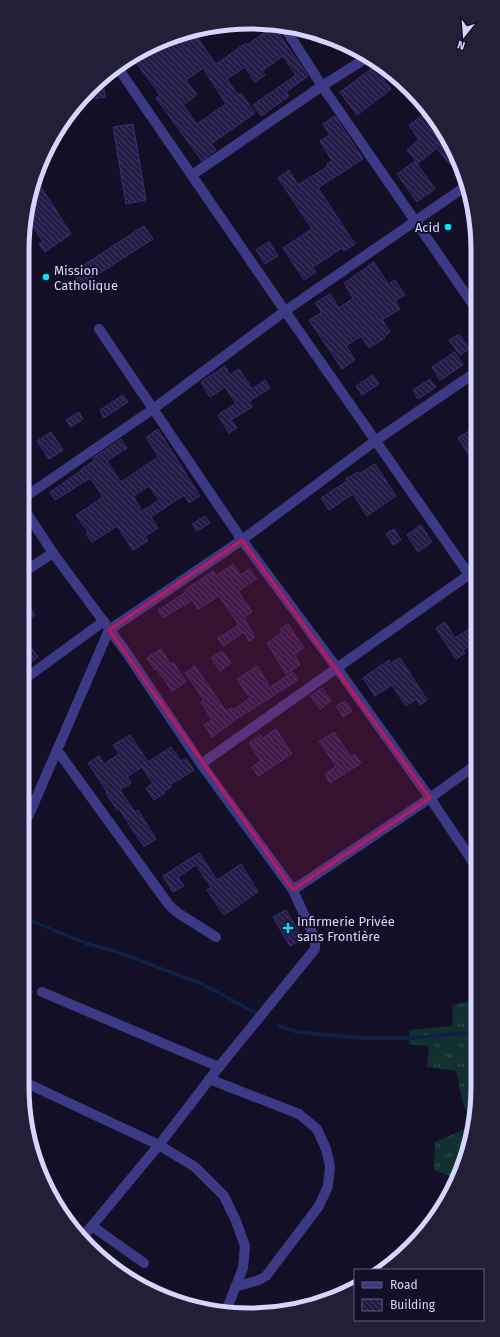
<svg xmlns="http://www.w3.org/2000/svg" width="500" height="1337" font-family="'Fira Sans',sans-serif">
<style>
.grass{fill:url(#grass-tufts)}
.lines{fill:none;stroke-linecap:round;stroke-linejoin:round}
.stream{stroke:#0c2248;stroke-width:3.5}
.building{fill:url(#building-back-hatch);stroke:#3b2d73;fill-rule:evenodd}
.minor{stroke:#3d3a85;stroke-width:10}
.marked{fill:#c2185b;fill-opacity:0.2;stroke:#c2185b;stroke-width:3;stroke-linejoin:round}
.poi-dot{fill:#00e5ff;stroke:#130f26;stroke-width:1.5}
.labels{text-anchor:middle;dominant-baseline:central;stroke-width:4;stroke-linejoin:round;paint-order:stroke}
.poi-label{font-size:13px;fill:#d9d4ff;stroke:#130f26;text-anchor:start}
.rim{fill:none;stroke:#d9d4ff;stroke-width:5}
</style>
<defs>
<pattern id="grass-tufts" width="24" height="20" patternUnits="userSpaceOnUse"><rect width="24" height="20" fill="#12302f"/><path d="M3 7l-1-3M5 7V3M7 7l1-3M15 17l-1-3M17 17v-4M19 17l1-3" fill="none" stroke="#344d4e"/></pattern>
<pattern id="building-back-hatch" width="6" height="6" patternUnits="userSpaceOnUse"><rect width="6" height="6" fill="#241b47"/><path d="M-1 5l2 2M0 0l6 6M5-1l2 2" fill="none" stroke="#433b63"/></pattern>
</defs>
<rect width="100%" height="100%" fill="#130f26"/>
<polygon class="grass" points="478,1000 478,1087 470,1146 455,1178 434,1170 435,1142 472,1126 462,1100 456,1071 427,1067 429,1046 409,1044 409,1030 453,1026 452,1005"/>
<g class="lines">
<g class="stream">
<polyline points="22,917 85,943 120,953 202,984 256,1013"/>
<polyline points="279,1026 297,1032 359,1038 410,1038 478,1032"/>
</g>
</g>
<g class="building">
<path d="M272,27L275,28L308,76L286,92L289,96L261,116L253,105L296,75L283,56L262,71L265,75L255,82L245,67L227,79L238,95L241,93L255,113L211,144L216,150L202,161L156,98L160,95L135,61L141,56L138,52L194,33L216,64L246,43L247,45ZM203,68L226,104L197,124L183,105L197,95L186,80Z"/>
<polygon points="374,67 391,89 357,115 340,92"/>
<polygon points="103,81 105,97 82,100 99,85"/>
<polygon points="429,111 455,149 457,158 449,164 437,148 418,163 407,150 419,140 409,125"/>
<polygon points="335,116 363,159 318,188 355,244 344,251 342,248 313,267 316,272 304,280 283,248 312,229 278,178 289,170 298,185 328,166 327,164 332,161 320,141 330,135 323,124"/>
<polygon points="133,124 146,200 126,204 113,127"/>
<polygon points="415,161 435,189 417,202 397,174"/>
<polygon points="36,179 71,234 45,252 39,244 43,242 27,216 30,191"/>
<polygon points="144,226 153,239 81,285 73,272"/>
<polygon points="269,241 278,256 265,264 256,250"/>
<polygon points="374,262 388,284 395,280 405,295 395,301 400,309 382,320 390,332 384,337 385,338 369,348 361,336 346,346 355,360 342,369 309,320 322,312 315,303 330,294 339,308 353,298 344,283"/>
<polygon points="459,334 469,349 460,355 449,340"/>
<polygon points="455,352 463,365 440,380 432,367"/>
<polygon points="225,366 230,375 239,369 252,389 265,380 270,388 249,402 252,407 231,420 237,428 229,433 218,415 236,403 225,387 210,397 201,382"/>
<polygon points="373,375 379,384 362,395 356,386"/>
<polygon points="430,379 436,387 418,399 413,390"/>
<polygon points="123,395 128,402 104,418 100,410"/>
<polygon points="79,412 83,419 71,427 66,420"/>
<path d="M158,429L200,496L189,503L184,495L151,517L158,528L145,536L148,541L133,550L117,526L92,542L86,534L88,532L76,515L103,497L90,478L55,500L50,492L82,470V469L95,460L93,458L121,439L127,448L107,461L121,482L158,457V456L146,437ZM149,486L159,500L142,511L133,496Z"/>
<polygon points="469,431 477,442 477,453 470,457 458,438"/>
<polygon points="51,432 63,450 49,459 37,441"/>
<polygon points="375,464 396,496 367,516 353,494 329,510 321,498 347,481 346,479 358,472 359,474"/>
<polygon points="205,516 210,523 197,531 192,524"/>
<polygon points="421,525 432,542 418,552 407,535"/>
<polygon points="394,529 401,540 393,545 386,534"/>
<polygon points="233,564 240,575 250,569 257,579 238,591 252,612 244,618 255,637 249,641 244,632 223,646 218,638 239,625 219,596 198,609 192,600 163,618 158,610 186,592 185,590 213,571 216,576"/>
<polygon points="22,595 35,615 22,624"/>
<polygon points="445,622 455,638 477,624 477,641 463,650 465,653 456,659 436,628"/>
<polygon points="288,624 304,648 294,654 300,665 286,674 267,643 282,632 280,629"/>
<polygon points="28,643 38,657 22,668 22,647"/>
<polygon points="161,649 170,664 173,662 186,682 172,691 157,669 155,670 147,658"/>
<polygon points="222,651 231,663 220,671 211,658"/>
<polygon points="400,658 427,700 420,705 416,699 406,706 392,685 375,696 363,678 389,660 391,663"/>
<polygon points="195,666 226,711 232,708 233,710 250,698 237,679 257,666 270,687 293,672 298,680 238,718 212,737 204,725 212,720 201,702 204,700 185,673"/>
<polygon points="322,688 331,701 320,709 311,696"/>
<polygon points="345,701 352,711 343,717 336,706"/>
<polygon points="276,729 292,754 258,776 252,767 261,761 249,743 261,735 263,738"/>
<polygon points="334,732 351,757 355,754 361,763 330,783 325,774 336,766 319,741"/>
<polygon points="130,735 148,762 171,747 181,761 186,758 194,770 170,785 171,787 164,792 165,793 154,800 146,788 153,783 142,767 127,777 131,783 120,790 135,812 138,810 156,839 144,847 119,809 117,810 106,793 107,792 88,763 99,756 104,764 119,754 113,745"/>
<polygon points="199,853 217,880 241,864 258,892 224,915 207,890 211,887 196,865 178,877 184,886 173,892 163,876"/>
<polygon points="286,910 303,939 290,946 273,917"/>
</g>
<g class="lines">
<g class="minor">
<polyline points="285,28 322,86 476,309"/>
<polyline points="118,68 285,311 477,586"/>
<polyline points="192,175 322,86 368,57"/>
<polyline points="99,329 242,540 337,668 430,798 477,868"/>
<polyline points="22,499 153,409 285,311 466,186"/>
<polyline points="22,506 53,553 126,652 201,764 293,890 315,939 315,949 219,1067 159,1145 81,1239"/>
<polyline points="22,573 53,553"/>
<polyline points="22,681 104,621"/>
<polyline points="57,750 169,905 178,913 216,937"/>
<polyline points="201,764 477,569"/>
<polyline points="22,831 109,630 242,540 375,441 476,372"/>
<polyline points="293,890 430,798 477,764"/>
<polyline points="42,992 219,1067"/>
<polyline points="209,1079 299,1114 317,1129 326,1149 330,1166 328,1186 319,1206 266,1276 259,1280 235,1287"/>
<polyline points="22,1081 159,1145 195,1167 224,1196 236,1221 245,1246 243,1268 228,1306 222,1313"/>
<polyline points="92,1226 144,1263"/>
</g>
</g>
<path class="marked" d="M242,540L430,798L293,890L109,630Z"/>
<g class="poi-dot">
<circle cx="448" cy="227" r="4"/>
<circle cx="46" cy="277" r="4"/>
<path d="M286 922h4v4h4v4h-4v4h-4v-4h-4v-4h4z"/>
</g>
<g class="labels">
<g class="poi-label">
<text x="440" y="227" text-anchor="end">Acid</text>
<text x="54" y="270">Mission<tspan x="54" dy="15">Catholique</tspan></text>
<text x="297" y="921">Infirmerie Privée<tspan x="297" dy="15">sans Frontière</tspan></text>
</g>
</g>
<path d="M0 0H500V1337H0ZM250 29H250A221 221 0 0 1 471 250V1087A221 221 0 0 1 250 1308H250A221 221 0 0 1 29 1087V250A221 221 0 0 1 250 29Z" fill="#231f37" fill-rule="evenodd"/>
<path class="rim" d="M250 29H250A221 221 0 0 1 471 250V1087A221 221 0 0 1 250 1308H250A221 221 0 0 1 29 1087V250A221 221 0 0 1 250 29Z"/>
<rect x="354" y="1269" width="130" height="52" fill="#130f26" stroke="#625e7d"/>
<rect x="362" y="1282" width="20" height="6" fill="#3d3a85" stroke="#625e7d"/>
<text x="390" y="1289" font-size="12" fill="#d9d4ff">Road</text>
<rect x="362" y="1299" width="20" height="12" fill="url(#building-back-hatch)" stroke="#625e7d"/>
<text x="390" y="1309" font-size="12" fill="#d9d4ff">Building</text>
<g transform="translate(464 36) rotate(197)" stroke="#130f26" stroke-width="3" paint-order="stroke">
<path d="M0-3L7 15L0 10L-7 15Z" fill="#d9d4ff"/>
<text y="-6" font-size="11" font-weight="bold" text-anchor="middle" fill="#d9d4ff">N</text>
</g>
</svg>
